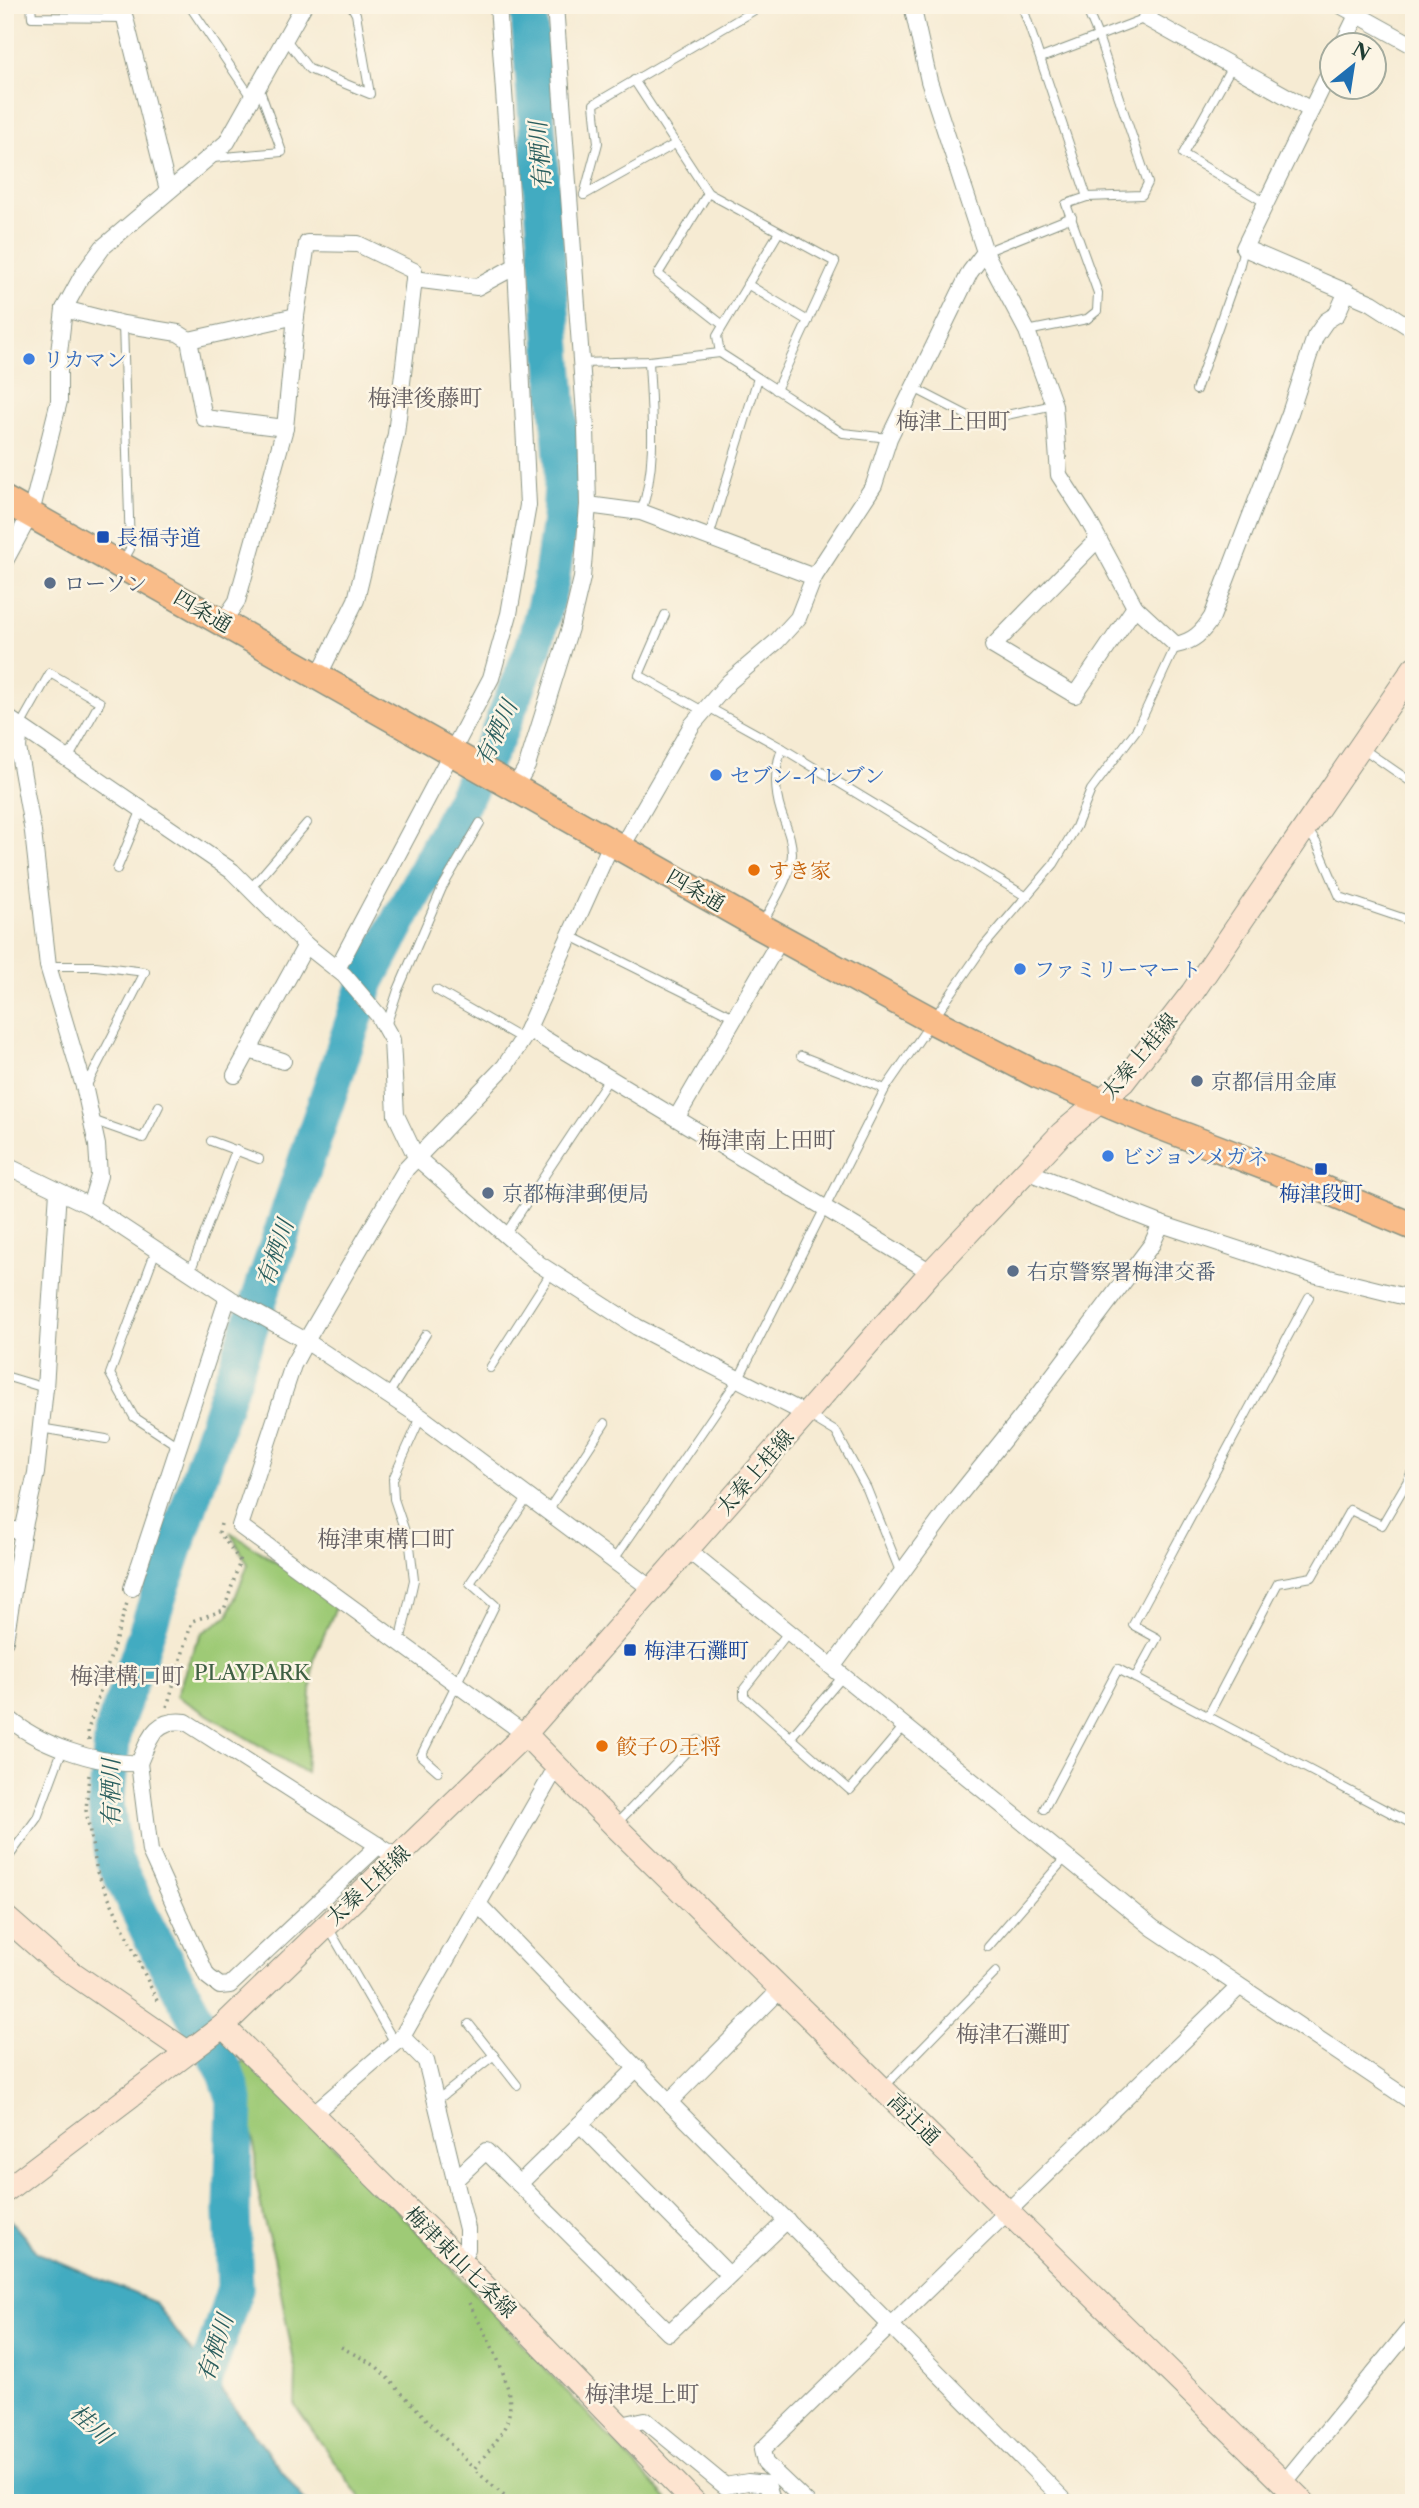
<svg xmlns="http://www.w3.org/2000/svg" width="1419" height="2508" font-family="'Libre Caslon Text','Noto Serif JP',serif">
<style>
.green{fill:#9eca76;stroke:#5e8455;stroke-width:2}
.water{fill:#42abc1;stroke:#30747a;stroke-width:2}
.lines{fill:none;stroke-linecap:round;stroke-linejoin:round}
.river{stroke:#42abc1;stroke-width:37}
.lane-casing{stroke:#8a9484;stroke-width:10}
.street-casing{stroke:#8a9484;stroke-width:18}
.secondary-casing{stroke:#8a9484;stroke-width:25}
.primary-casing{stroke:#8a9484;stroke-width:29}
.path{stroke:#8a9484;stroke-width:3.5;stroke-dasharray:2 5;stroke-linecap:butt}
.lane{stroke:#fff;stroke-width:8}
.street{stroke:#fff;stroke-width:16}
.secondary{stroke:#fde4d0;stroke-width:23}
.primary{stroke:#f9bc89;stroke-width:26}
.shop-dot{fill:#3f7fe0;stroke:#fcf5e5;stroke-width:2.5}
.transit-dot{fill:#1a4fb4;stroke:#fcf5e5;stroke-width:2.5}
.service-dot{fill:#5c6f8a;stroke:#fcf5e5;stroke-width:2.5}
.food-dot{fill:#e8710a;stroke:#fcf5e5;stroke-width:2.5}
.labels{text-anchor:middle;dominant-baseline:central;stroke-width:5;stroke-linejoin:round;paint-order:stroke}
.shop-label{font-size:21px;fill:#366cbe;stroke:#fcf5e5;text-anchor:start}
.transit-label{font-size:21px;fill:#164399;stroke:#fcf5e5;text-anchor:start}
.service-label{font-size:21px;fill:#4e5e75;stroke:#fcf5e5;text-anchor:start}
.street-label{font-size:21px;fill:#1f3d34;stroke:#fcf5e5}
.food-label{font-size:21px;fill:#c56008;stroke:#fcf5e5;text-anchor:start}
.park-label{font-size:21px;fill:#3f6044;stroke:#fcf5e5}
.water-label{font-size:23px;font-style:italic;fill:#2a5e5e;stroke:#fcf5e5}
.neighbourhood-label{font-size:23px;fill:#655f62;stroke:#fcf5e5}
</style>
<rect width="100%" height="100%" fill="#fcf5e5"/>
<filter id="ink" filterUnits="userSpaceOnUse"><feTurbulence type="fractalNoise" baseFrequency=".0143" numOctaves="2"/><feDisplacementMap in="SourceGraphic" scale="14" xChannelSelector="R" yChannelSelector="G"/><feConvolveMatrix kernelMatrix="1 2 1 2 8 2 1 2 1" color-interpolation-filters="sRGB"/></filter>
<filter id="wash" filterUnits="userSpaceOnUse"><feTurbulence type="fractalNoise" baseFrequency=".00686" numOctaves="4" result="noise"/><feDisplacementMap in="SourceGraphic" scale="28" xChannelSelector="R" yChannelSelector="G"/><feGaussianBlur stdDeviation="1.57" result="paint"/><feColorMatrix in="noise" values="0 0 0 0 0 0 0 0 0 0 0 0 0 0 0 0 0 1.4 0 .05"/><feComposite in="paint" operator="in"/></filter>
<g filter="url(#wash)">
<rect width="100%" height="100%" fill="#f6ebd3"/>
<g class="green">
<polygon points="230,1532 338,1603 313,1660 306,1773 176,1696 195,1645 202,1633 228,1616 248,1564"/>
<polygon points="248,2059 403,2216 671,2503 364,2503 295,2406 296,2373 274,2256 263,2218 256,2178 255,2150 235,2066"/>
</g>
<polygon class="water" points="5,2214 38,2253 154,2302 306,2503 5,2503"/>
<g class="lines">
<polyline class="river" points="192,2419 235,2288 232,2211 235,2100 226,2073 150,1934 114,1860 106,1805 113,1731 367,981 496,739 533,649 551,582 560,519 563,468 528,5"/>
</g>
</g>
<g filter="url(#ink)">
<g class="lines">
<defs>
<g id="lane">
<polyline points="31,5 32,17 125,18"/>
<polyline points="189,5 251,97"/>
<polyline points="1022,5 1087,197"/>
<polyline points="284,37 309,69 370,94 356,14 351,5"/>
<polyline points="1041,58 1146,18"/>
<polyline points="1232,66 1183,154 1266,203"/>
<polyline points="634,80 708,193 835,262 776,390"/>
<polyline points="213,158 282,152 259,88"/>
<polyline points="708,193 658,274 723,325"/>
<polyline points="584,195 598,143 594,104 763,5"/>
<polyline points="584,195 675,144"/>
<polyline points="779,232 717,336 720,353 843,433 889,438"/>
<polyline points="985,252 1072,217"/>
<polyline points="747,284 808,321"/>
<polyline points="123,324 130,549 123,561"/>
<polyline points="1027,331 1087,319 1097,311 1098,293 1066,204 1087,197 1142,195 1148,183 1098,36 1085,5"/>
<polyline points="582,363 649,361 720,353"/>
<polyline points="914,388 978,421 1054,405"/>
<polyline points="1196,390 1239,268 1244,248"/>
<path d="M641,512C658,464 651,410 649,361"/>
<polyline points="709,537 758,378"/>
<polyline points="665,615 639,675 703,711"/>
<polyline points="708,707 782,748 1027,897"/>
<polyline points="20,726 50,673 100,702 68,759"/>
<polyline points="1362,748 1414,784"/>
<polyline points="1308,830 1317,844 1340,897 1414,922"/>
<polyline points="117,869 142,809"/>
<polyline points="250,889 307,823"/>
<path d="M762,924C772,904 791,877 792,854C792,838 786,827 781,812C774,790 774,770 782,748"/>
<polyline points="571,936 734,1017"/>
<polyline points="48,966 96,966 145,972 85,1089"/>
<polyline points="436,990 522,1039"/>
<polyline points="386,1026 398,990 442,888 480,823"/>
<polyline points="801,1056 885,1089"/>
<polyline points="92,1120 143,1138 159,1106"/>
<polyline points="211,1141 259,1159"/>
<polyline points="505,1235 610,1077"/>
<polyline points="156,1250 110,1374 134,1417 178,1446"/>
<polyline points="190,1272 236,1150"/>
<polyline points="490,1368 551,1273"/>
<polyline points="5,1376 45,1388"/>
<polyline points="388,1395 426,1334"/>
<polyline points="808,1415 836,1432 867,1489 901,1574"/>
<polyline points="40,1428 106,1439"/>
<polyline points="547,1512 605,1423"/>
<polyline points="613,1561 739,1378 885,1089 984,946 1054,864 1076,827 1091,790 1137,729 1176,645"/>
<polyline points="790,1630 744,1689 744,1696 850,1790 905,1725"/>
<polyline points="400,1642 414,1580 410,1546 394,1499 393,1479 421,1417"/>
<polyline points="1135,1678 1157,1638 1133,1625 1309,1297"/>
<polyline points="1208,1716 1278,1583 1312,1577 1350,1510 1382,1525 1407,1482 1414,1467"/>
<polyline points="791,1737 844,1675"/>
<polyline points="438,1771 421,1756 495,1605 470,1583 528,1497"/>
<polyline points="1044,1809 1118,1669 1414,1825"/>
<polyline points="617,1823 698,1740"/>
<polyline points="5,1862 37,1818 63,1748"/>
<polyline points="328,1927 395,2043"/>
<polyline points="988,1947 1066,1857"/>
<polyline points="469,2024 517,2085"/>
<polyline points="883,2088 996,1972"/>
<polyline points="436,2101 494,2055"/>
</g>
<g id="street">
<polyline points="118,5 125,18 168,190"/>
<path d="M912,5L929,81L985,252L1027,331L1054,405L1059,475L1087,518L1135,607L1176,645C1194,641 1202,633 1212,617L1290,413L1315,337L1326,321L1337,314L1347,291"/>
<polyline points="1154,5 1146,18 1311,110"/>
<polyline points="1340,5 1414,46"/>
<polyline points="1342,46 1362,5"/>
<polyline points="1332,67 1244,248 1372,303 1414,330"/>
<polyline points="414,279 477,287 516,266"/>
<polyline points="64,309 123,324 178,333 189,340 296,316"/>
<polyline points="189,340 204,418 285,428"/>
<polyline points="588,505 641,512 814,577"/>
<polyline points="1098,539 993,646 1075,695 1135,607"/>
<polyline points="5,561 31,513 59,401 59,353 64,309 82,276 103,247 227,142 304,5"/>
<polyline points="222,623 237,601 285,428 296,316 307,243 358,244 414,271 414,279 396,434 356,600 318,677"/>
<polyline points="5,716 232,871 306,945 344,975 378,1015 392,1040 396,1115 416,1157 539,1264 637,1327 806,1414"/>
<polyline points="20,726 18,748 33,832 48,966 85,1090 97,1145 99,1176 90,1206"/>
<polyline points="515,787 527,766 570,628 582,578 588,505 586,428 555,5"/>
<polyline points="621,848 692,725 729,682 776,642 798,618 814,577 874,485 889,438 970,272 985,252"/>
<polyline points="337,969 491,678 509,614 528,505 516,266 498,5"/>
<polyline points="528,1029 931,1272"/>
<polyline points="249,1050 283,1061"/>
<polyline points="235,1075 306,945"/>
<polyline points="677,1117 781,938"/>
<polyline points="5,1165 90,1206 231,1299 306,1341 421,1417 653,1590"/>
<polyline points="1026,1171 1161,1224"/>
<polyline points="5,1529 23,1531 36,1473 45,1388 58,1191"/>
<polyline points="688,1550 1153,1928 1414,2103"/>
<polyline points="132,1588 228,1297"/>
<polyline points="5,1640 23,1531"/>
<polyline points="833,1666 955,1500 1024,1414 1152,1244 1161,1224 1313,1274 1414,1299"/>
<path d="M5,1715C36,1744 97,1765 139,1763C150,1738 154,1718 186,1722L398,1858"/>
<polyline points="525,1734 240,1526 293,1365 306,1341 406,1169 505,1066 524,1037 612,842"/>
<polyline points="139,1763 150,1851 207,1976 220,1986 230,1985 379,1845"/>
<polyline points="478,1904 669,2102 1067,2503"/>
<polyline points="402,2037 426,2061 467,2229 467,2249 460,2261"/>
<polyline points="669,2102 781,1989"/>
<polyline points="314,2113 402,2037 557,1766"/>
<polyline points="580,2124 729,2275"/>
<polyline points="455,2180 486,2151 669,2333 787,2220"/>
<polyline points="519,2184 637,2068"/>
<polyline points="621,2425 645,2420 725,2486 748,2482 767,2484 773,2503"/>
<polyline points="1284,2483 1414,2324"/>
<polyline points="807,2503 765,2463 762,2450 1239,1987"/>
</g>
<g id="secondary">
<polyline points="525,1734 615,1826 1304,2503"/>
<polyline points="5,1917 55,1961 187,2052"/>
<polyline points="223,2026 460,2261 695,2503"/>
<polyline points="5,2191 223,2026 525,1734 931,1272 1062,1133 1123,1082 1192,993 1414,668"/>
</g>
<polyline id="primary" points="5,500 761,927 931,1020 1038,1075 1157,1125 1323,1189 1414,1227"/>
</defs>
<use href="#lane" class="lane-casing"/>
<use href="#street" class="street-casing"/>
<use href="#secondary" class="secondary-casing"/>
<use href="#primary" class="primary-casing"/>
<g class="path">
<polyline points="167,1707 192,1621 224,1610 240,1561 219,1532 221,1524"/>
<polyline points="89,1740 88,1730 127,1603"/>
<polyline points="89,1775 86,1810 97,1872 159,2005"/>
<path d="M469,2303C484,2332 515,2382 509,2414C505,2435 486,2453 474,2469L512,2503"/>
<polyline points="341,2347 376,2366 474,2469"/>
</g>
<use href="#lane" class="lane"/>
<use href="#street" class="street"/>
<use href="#secondary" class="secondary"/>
<use href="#primary" class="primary"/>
</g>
</g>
<g class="shop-dot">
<circle cx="29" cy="359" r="7"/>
<circle cx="716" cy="775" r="7"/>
<circle cx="1020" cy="969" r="7"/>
<circle cx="1108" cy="1156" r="7"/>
</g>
<g class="transit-dot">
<rect x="96" y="530" width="14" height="14" rx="3.5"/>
<rect x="1314" y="1162" width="14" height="14" rx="3.5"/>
<rect x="623" y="1643" width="14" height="14" rx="3.5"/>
</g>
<g class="service-dot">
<circle cx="50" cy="583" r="7"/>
<circle cx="1197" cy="1081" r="7"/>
<circle cx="488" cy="1193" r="7"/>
<circle cx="1013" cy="1271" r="7"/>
</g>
<g class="food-dot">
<circle cx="754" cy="870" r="7"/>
<circle cx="602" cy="1746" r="7"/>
</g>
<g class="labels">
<g class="shop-label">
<text x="43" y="359">リカマン</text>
<text x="730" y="775">セブン-イレブン</text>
<text x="1034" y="969">ファミリーマート</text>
<text x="1122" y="1156">ビジョンメガネ</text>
</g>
<g class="transit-label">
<text x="117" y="537">長福寺道</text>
<text x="1321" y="1193" text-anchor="middle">梅津段町</text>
<text x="644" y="1650">梅津石灘町</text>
</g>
<g class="service-label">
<text x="64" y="583">ローソン</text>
<text x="1211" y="1081">京都信用金庫</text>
<text x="502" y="1193">京都梅津郵便局</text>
<text x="1027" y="1271">右京警察署梅津交番</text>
</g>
<g class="street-label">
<text transform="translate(203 611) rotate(30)">四条通</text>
<text transform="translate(696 890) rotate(30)">四条通</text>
<text transform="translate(1139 1056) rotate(-50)">太秦上桂線</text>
<text transform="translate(755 1472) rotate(-49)">太秦上桂線</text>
<text transform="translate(368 1885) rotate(-43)">太秦上桂線</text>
<text transform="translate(914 2119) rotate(44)">高辻通</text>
<text transform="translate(461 2262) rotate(45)">梅津東山七条線</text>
</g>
<g class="food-label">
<text x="768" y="870">すき家</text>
<text x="616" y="1746">餃子の王将</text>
</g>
<g class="park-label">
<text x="252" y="1672">PLAYPARK</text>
</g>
<g class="water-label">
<text transform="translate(540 156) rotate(-94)">有栖川</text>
<text transform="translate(496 733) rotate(-65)">有栖川</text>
<text transform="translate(275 1253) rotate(-71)">有栖川</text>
<text transform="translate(111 1793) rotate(-90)">有栖川</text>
<text transform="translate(215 2348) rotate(-72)">有栖川</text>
<text transform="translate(91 2424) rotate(42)">桂川</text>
</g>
<g class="neighbourhood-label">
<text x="425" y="398">梅津後藤町</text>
<text x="953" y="421">梅津上田町</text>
<text x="767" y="1140">梅津南上田町</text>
<text x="386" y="1539">梅津東構口町</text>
<text x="127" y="1676">梅津構口町</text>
<text x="1013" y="2034">梅津石灘町</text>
<text x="642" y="2394">梅津堤上町</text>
</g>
</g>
<rect width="1419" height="2508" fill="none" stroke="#fcf5e5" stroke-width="28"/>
<g transform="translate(1353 66) rotate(30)"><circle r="33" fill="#fcf5e5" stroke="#a4ab9e" stroke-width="2"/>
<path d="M0-5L12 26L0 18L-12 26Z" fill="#1f6fb2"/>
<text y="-10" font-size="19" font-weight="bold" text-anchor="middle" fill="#1f3d34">N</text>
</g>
</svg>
